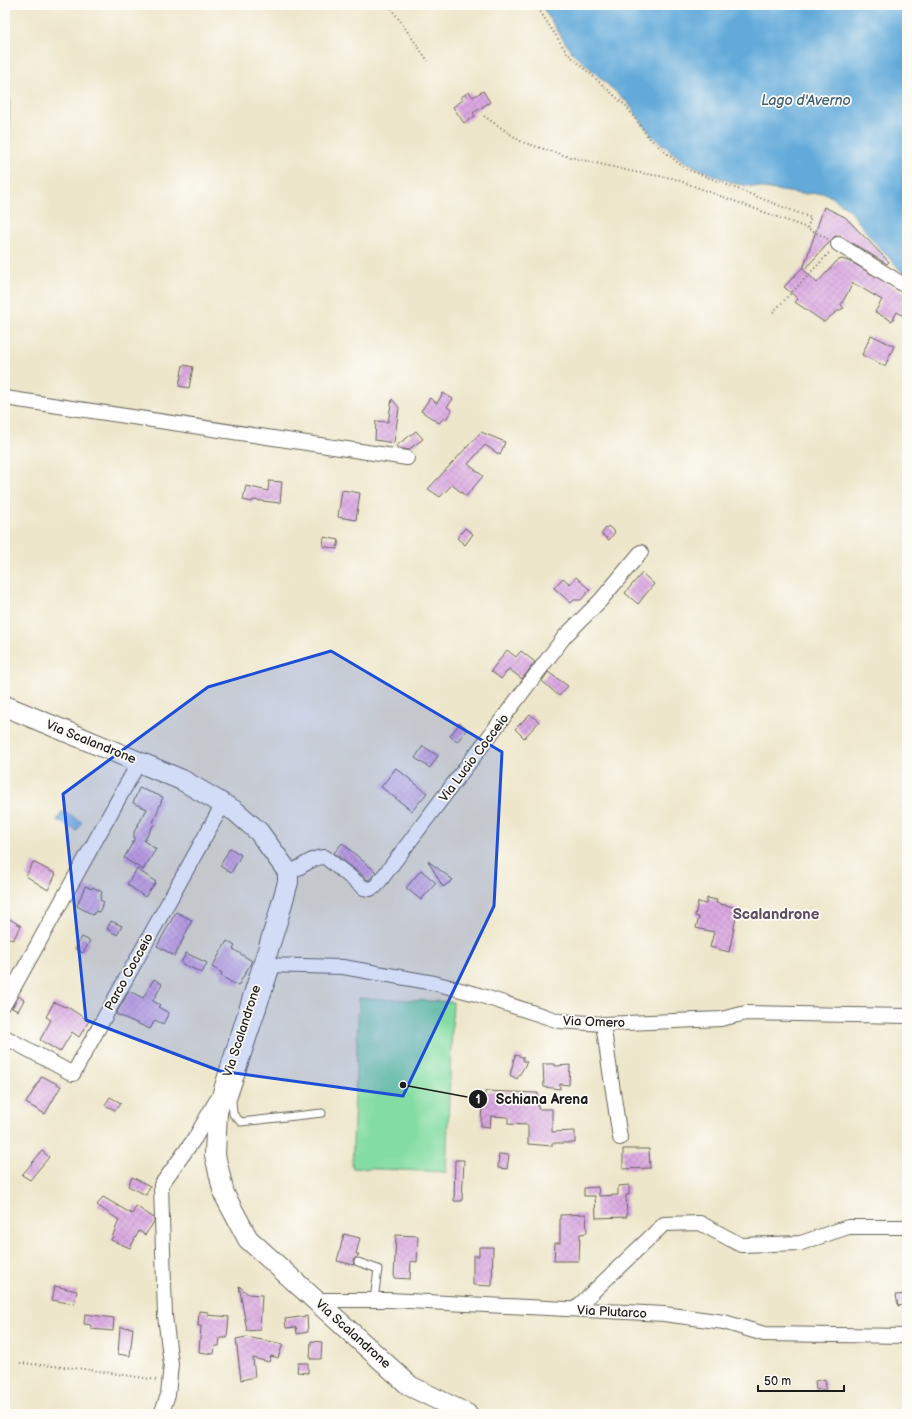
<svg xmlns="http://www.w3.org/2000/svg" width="912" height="1419" font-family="'Balsamiq Sans',sans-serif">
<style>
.grass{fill:url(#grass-tufts);stroke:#507c5f}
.pitch{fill:#83dca2;stroke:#507c5f}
.water{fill:#63aada;stroke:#40637b}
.building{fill:url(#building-cross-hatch)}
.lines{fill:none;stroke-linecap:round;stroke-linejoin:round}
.lane-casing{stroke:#666359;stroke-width:9}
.street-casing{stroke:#666359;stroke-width:16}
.secondary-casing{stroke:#666359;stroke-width:22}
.path{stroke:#666359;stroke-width:2;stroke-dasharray:1 3;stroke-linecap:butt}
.lane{stroke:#fff;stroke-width:7}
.street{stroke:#fff;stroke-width:14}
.secondary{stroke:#fff;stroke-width:20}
.marked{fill:#1d4ed8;fill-opacity:0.2;stroke:#1d4ed8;stroke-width:3;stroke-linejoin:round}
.labels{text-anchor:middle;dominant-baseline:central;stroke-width:3.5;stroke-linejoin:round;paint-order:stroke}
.street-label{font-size:13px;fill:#1c1c1c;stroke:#fdfcf7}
.water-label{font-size:14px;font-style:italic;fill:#3c5c71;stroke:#fdfcf7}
.quarter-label{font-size:15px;font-weight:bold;fill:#5f4d61;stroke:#fdfcf7}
.leader{fill:none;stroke:#1c1c1c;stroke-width:1.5}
.callout-dot{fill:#1c1c1c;stroke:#fdfcf7;stroke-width:1.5}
.mark-label{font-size:12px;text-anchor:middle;font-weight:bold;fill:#fff}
.callout-label{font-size:14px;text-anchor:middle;font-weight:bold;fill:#1c1c1c;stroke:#fdfcf7;stroke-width:3.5;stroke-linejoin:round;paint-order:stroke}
</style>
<defs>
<pattern id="grass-tufts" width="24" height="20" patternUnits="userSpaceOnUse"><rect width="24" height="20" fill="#83dca2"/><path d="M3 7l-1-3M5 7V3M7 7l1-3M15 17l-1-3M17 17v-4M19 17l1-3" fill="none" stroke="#71bc8b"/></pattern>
<pattern id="building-cross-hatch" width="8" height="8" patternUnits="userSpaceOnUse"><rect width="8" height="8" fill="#dba9e2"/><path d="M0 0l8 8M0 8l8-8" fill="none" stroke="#bb91c1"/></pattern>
</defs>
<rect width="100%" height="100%" fill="#fdfcf7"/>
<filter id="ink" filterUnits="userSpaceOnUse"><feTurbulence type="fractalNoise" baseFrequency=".025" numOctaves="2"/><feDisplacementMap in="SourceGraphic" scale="8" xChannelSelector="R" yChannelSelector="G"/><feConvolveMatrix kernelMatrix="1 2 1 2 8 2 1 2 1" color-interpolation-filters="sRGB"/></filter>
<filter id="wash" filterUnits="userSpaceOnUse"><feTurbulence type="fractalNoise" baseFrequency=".012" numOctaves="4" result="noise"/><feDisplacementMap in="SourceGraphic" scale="16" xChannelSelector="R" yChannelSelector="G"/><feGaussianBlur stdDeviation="0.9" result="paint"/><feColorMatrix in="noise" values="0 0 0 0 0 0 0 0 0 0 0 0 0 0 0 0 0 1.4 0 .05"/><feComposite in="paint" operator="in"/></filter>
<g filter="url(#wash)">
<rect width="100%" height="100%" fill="#eee6ca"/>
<polygon class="grass" points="5,101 10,101 5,261"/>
<polygon class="pitch" points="359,998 453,1002 446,1172 352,1168"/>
<g class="water">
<polygon points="541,5 907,5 907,277 874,242 848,208 825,193 801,194 737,184 717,177 682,160 652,136 628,103 570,50"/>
<polygon points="62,811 82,822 77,831 57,820"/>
</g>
<g id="blocks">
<g class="building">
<polygon points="483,91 490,102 473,113 475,116 464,123 453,107 463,100 461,97 469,92 473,97"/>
<polygon points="824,207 845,217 889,262 887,264 842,237 835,236 804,270 817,283 837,261 842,259 853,263 907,295 907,318 897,312 892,321 875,312 882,300 853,283 841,305 844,308 836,312 824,322 795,302 798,299 784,287 802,268 803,269"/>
<polygon points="871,335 894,346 885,366 862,355"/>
<polygon points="183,365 193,367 189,388 179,386"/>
<polygon points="443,393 453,399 447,407 452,410 446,419 444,418 439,423 421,411 430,398 437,403"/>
<polygon points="392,399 399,408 394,443 375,440 376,421 388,422"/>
<polygon points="416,431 423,439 408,450 398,448 396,446"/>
<polygon points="481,432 505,442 500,455 485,445 468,464 483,476 466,496 452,485 440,497 428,489"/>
<polygon points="269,481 282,482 280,503 253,500 252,502 243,500 246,486 268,491"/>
<polygon points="342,490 360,493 356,520 338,517"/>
<polygon points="608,526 615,532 609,540 601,534"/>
<polygon points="465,528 473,534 465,545 457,538"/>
<polygon points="324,537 339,540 337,549 323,546"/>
<polygon points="642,573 654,584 638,604 625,593"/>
<polygon points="576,577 590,590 581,600 574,600 571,603 554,588 563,578 570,584"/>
<polygon points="507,650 516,657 521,651 535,662 522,679 509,669 501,679 491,671"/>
<polygon points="548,672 568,686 559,696 542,681"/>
<polygon points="530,714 539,722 524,738 515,729"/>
<polygon points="460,723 467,729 457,742 450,736"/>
<polygon points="423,746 438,756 430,768 415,758"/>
<polygon points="396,768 427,793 412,811 381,787"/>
<polygon points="139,788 163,797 153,823 154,824 144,841 156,849 143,870 124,858 134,840 134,832 147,809 133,803"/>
<polygon points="342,843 376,872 370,879 368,880 334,853"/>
<polygon points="230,848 241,855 231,873 220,866"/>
<polygon points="428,861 453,880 443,887"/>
<polygon points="33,862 56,874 48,890 26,876"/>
<polygon points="137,869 156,882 145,897 127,884"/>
<polygon points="421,870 436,883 421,900 406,888"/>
<polygon points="85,886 92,889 93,887 102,892 100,900 104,902 99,912 96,911 93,915 77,906"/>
<polygon points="707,898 717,900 716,903 738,908 729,952 710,947 714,932 696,928 699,917 695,916 698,902 706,904"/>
<polygon points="176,912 192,920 175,956 157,946"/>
<polygon points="5,916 21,926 13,940 5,936"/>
<polygon points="111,921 122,926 117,935 107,929"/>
<polygon points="82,937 90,941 83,953 75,949"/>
<polygon points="227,941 235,946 233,949 252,961 238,986 221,976 222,973 212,967"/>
<polygon points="186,953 207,963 202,973 181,963"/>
<polygon points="154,979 162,984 153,1001 160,1005 158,1007 169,1013 163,1024 155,1020 150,1029 116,1014 129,991 143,998"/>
<polygon points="19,996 24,1000 18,1011 12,1008"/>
<polygon points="54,1002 65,1007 66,1006 89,1021 79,1037 72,1032 60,1052 40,1040 51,1020 46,1017"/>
<polygon points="515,1055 523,1057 523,1061 527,1062 517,1079 510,1075"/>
<polygon points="543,1064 555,1064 555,1066 570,1065 569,1085 560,1084 560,1089 544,1087"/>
<polygon points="42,1076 61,1086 45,1114 26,1103"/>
<polygon points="485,1091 538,1093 538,1109 552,1109 552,1132 575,1131 575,1143 552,1143 552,1146 528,1144 528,1125 508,1124 508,1117 491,1116 490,1127 481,1126 482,1097 485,1098"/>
<polygon points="110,1097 121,1103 115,1110 105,1105"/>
<polygon points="623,1149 649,1149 650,1168 623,1169"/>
<polygon points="42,1151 49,1157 30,1180 22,1175"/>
<polygon points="499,1154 509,1155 507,1169 498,1168"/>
<polygon points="455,1160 464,1160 462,1201 454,1201"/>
<polygon points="132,1177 150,1186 146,1195 128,1186"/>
<polygon points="629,1185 629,1195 626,1195 627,1217 596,1218 595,1196 584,1196 584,1188 598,1187 599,1196 618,1195 618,1186"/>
<polygon points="103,1197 132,1214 136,1206 154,1218 154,1222 145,1235 139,1231 130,1248 111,1240 119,1220 97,1205"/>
<polygon points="586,1214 587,1233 580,1234 579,1261 554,1261 555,1243 560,1243 560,1215"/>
<polygon points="344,1234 360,1238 356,1254 359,1255 353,1260 354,1265 337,1261"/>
<polygon points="396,1235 418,1236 417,1262 411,1261 410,1279 394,1278"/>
<polygon points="479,1247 493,1247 492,1286 473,1285 473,1256 479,1256"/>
<polygon points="55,1286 77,1291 74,1304 52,1300"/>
<polygon points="239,1286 248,1294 262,1295 260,1330 247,1331"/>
<polygon points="907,1294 907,1304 898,1306 896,1295"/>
<polygon points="199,1311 208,1312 208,1315 229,1317 227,1338 220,1338 219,1346 215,1346 214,1354 199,1352 201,1326 198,1326"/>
<polygon points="85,1314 114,1318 113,1331 91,1329 91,1325 84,1324"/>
<polygon points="307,1316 308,1332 297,1334 296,1327 286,1328 285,1319"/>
<polygon points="120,1327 133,1328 130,1356 118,1354"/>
<polygon points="246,1337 283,1344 278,1358 271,1356 269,1362 253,1358 255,1377 241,1380 236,1339"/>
<polygon points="311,1341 322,1342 321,1359 310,1359"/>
<polygon points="298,1363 308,1363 308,1373 297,1372"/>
<polygon points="825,1379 826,1389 816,1390 815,1381"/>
</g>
</g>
</g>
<g filter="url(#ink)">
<use href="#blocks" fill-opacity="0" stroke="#666359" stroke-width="1"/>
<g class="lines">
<defs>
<g id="lane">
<polyline points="277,965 232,1101 233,1114 241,1122 322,1113"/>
<polyline points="358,1262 378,1269 374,1300"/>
</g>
<g id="street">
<polyline points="838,244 907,287"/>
<polyline points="5,398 407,458"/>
<path d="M288,872C301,870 311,856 325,857L364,888L370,889L376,886L565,636L600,601L641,552"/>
<polyline points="263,965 343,967 434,983 476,994 559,1021 603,1024 721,1019 746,1013 907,1016"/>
<polyline points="5,1003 139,762"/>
<polyline points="603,1024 620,1138"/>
<polyline points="5,1037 73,1074 223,804"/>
<polyline points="316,1300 389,1300 664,1314 724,1322 764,1334 907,1336"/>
<polyline points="575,1309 664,1224 700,1223 741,1245 801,1243 848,1227 907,1227"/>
<polyline points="161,1414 168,1395 171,1364 165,1316 161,1185 195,1138 216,1101"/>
</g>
<polyline id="secondary" points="5,706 182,780 235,811 259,832 288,872 288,882 277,921 217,1112 215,1155 224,1194 248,1239 410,1386 467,1414"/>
</defs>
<use href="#lane" class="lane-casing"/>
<use href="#street" class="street-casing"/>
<use href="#secondary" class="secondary-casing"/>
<g class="path">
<polyline points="389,5 428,61"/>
<polyline points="536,5 567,53 626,106 649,138 684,168 811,218 807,228 828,239"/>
<polyline points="484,116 522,142 566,156 634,172 672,178 807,228"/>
<polyline points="773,312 830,252"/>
<polyline points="20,1363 85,1369 157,1380"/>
</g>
<use href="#lane" class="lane"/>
<use href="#street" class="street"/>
<use href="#secondary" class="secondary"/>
</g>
</g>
<path class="marked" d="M331,651L502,752L494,906L403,1096L220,1071L86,1020L63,794L208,687Z"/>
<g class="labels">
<g class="street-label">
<text transform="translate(91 742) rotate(22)">Via Scalandrone</text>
<text transform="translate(474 758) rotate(-53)">Via Lucio Cocceio</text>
<text transform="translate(129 972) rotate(-61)">Parco Cocceio</text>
<text transform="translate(594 1022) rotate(2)">Via Omero</text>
<text transform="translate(242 1031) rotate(-72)">Via Scalandrone</text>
<text transform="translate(612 1312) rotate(3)">Via Plutarco</text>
<text transform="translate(353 1334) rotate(42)">Via Scalandrone</text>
</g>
<g class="water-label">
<text x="806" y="100">Lago d'Averno</text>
</g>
<g class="quarter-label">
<text x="776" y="914">Scalandrone</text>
</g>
</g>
<path class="leader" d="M403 1085L478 1099"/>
<g class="callout-dot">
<circle cx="403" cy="1085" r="4"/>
<circle cx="478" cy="1099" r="10"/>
</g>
<g class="mark-label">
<text x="478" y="1103">1</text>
</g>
<g class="callout-label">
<text x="542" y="1104">Schiana Arena</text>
</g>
<rect width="912" height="1419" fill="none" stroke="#fdfcf7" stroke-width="20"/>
<path d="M758 1385v6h86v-6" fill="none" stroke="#1c1c1c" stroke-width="2"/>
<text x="764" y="1385" font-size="12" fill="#1c1c1c" stroke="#fdfcf7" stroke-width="3" paint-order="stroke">50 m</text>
</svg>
